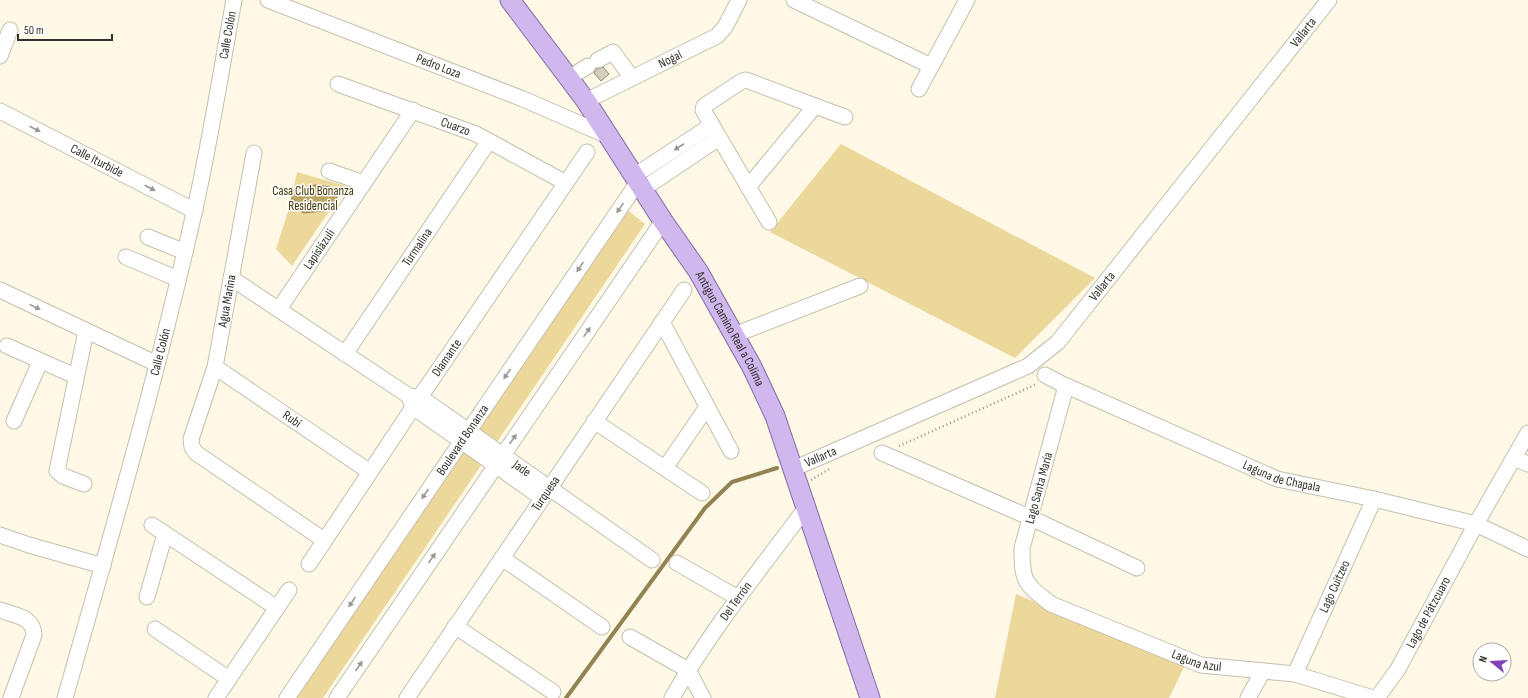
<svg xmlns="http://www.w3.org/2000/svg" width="1528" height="698" font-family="'Sofia Sans Condensed',sans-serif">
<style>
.green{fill:#ecd89b}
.water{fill:#bca664;stroke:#938353}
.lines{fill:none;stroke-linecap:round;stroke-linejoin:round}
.stream{stroke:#938353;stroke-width:4}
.building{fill:#d3cdbc;stroke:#8d8777}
.minor-casing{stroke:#c5bfae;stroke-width:17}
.major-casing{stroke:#8569a2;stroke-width:21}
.path{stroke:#9a968a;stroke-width:2.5;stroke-dasharray:1 3;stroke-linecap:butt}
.minor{stroke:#fff;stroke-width:15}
.major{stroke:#d0b7ee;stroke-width:19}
.oneway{fill:#999894}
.labels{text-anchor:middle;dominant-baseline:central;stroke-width:3;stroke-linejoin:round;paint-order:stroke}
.street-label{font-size:13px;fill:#33312a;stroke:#fff}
.park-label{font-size:13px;fill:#453600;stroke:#fff}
</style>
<rect width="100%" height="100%" fill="#fef8e7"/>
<g class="green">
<polygon points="841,144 1095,278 1015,358 770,232"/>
<polygon points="297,172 346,186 292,266 276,249 291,202"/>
<polygon points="625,208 645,224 323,698 290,698"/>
<polygon points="1016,594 1185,665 1169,698 995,698"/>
</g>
<polygon class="water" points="315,185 331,187 337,198 324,211 303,213 291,202 293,191"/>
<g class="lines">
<polyline class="stream" points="566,698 705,508 732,482 777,468"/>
</g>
<polygon class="building" points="603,67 609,74 601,81 594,73 596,69"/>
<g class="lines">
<defs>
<g id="minor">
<path id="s1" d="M268,0L523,99L608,136"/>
<polyline points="794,0 931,66"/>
<polyline points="0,56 10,30"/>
<polyline points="598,60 613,52 632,78"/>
<polyline points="569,78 588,66"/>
<path id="s2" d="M338,84L476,134L566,183"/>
<polyline points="919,89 967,0"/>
<path id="s3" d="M586,101L717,36L725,27L739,0"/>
<path id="s4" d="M0,111L195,211"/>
<polyline points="254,153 215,367 191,439 192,447 196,453 324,540"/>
<polyline points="329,171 364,183"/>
<polyline points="634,176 712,125"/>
<polyline points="748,187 815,106 845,117"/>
<polyline points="643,189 719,138"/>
<polyline points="769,222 703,110 704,106 742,81 746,80 815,106"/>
<polyline points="148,237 185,252"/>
<polyline points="126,257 178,279"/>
<path id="s5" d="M231,278L409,396L420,397L652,560"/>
<polyline points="0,290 157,364"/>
<path id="s6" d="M279,309L413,110"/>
<polyline points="662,322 731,451"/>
<polyline points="734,335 860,286"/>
<polyline points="7,346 75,376"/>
<path id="s7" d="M345,354L489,141"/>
<path id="s8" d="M215,367L370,472"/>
<path id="s9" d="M1045,375L1060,383L1277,479L1374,499L1476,524L1528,549"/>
<path id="s10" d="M1066,386L1022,548C1022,582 1024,583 1051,604L1201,665L1295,674L1373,698"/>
<polyline points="410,399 413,407 542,498"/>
<polyline points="14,421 40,362"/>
<polyline points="594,421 702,493"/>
<polyline points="882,453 1031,518 1137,568"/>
<polyline points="1514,458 1528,464"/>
<polyline points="665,468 707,407"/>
<path id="s11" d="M793,469L1028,366L1058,342L1329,0"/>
<polyline points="84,484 63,476 57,471 86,331"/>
<polyline points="152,525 277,608"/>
<polyline points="0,535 29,545 103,566"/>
<polyline points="502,558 602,627"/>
<polyline points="677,563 738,598"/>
<path id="s12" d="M309,564L420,397L587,152"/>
<polyline points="147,597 165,534"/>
<path d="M0,610C16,616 33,616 34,635L11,698"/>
<polyline points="455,626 553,692"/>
<polyline points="155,629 229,679"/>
<polyline points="630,637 688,670 703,698"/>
<path id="s13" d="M1295,674L1374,499"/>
<path id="s14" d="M65,698C111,537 157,376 194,213C210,143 221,71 234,0"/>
<polyline points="216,698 289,590"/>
<path id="s15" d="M287,698L638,182"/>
<polyline points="337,698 663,221"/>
<path id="s16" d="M407,698L684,290"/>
<path id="s17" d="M672,698C710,631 759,571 805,509"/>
<polyline points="1248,698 1263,671"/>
<path id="s18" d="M1377,698L1398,669L1476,524L1528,433"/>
</g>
<g id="major">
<path id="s19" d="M510,0L586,101L663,221L698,271L752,367L775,416L870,698"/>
</g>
</defs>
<use href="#minor" class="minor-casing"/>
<use href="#major" class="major-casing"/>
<g class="path">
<polyline points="899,446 1037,384"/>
<polyline points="811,480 831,468"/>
</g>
<use href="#minor" class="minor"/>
<use href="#major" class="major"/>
</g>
<defs><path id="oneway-solid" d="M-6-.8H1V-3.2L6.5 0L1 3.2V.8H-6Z"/></defs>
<g class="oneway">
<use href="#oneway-solid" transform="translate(35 129) rotate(27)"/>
<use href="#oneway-solid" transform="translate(679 147) rotate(147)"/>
<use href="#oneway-solid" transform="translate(150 188) rotate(27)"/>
<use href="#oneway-solid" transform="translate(620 208) rotate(124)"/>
<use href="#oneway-solid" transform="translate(580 267) rotate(124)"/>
<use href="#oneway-solid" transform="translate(35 307) rotate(26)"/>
<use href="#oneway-solid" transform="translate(587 332) rotate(-55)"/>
<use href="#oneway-solid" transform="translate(507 374) rotate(124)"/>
<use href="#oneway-solid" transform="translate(513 439) rotate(-55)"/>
<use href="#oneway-solid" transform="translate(425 494) rotate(124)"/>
<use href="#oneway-solid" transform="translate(432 558) rotate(-56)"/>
<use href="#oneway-solid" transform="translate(352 602) rotate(124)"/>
<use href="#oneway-solid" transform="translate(359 666) rotate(-56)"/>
</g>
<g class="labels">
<g class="street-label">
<text stroke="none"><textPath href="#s11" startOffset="690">Vallarta</textPath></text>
<text stroke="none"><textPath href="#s14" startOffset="683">Calle Colón</textPath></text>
<text stroke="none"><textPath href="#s3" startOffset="94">Nogal</textPath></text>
<text stroke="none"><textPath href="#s1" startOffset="183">Pedro Loza</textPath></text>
<text stroke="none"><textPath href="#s2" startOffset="125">Cuarzo</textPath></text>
<text stroke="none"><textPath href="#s4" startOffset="109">Calle Iturbide</textPath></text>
<text stroke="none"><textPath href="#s7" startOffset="129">Turmalina</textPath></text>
<text stroke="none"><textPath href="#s6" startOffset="72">Lapislázuli</textPath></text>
<text stroke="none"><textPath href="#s11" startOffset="366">Vallarta</textPath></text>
<text transform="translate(227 301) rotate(-80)">Agua Marina</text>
<text stroke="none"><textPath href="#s19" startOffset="396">Antiguo Camino Real a Colima</textPath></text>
<text stroke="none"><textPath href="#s14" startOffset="359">Calle Colón</textPath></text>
<text stroke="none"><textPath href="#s12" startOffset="248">Diamante</textPath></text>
<text stroke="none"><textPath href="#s8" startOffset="93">Rubí</textPath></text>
<text stroke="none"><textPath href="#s15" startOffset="312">Boulevard Bonanza</textPath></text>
<text stroke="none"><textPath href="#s11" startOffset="30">Vallarta</textPath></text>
<text stroke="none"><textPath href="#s5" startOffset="349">Jade</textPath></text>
<text stroke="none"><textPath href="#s9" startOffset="258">Laguna de Chapala</textPath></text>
<text transform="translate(1039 488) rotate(-75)">Lago Santa María</text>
<text stroke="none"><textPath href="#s16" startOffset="247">Turquesa</textPath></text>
<text stroke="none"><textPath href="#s13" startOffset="96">Lago Cuitzeo</textPath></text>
<text stroke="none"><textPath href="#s17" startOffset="116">Del Terrón</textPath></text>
<text stroke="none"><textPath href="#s18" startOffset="100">Lago de Pátzcuaro</textPath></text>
<text stroke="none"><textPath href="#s10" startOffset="392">Laguna Azul</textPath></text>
</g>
<g class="park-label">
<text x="313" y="191">Casa Club Bonanza<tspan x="313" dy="15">Residencial</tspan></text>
</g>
</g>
<g transform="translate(1492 662) rotate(288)"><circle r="19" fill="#ffffff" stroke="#adadaa"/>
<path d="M0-3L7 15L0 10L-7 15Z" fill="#7f42b8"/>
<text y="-6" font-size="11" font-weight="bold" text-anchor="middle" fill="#33312a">N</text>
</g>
<path d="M18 34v6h94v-6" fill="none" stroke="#33312a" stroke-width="2"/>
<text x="24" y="34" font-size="12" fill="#33312a" stroke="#ffffff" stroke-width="3" paint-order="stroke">50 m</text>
</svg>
